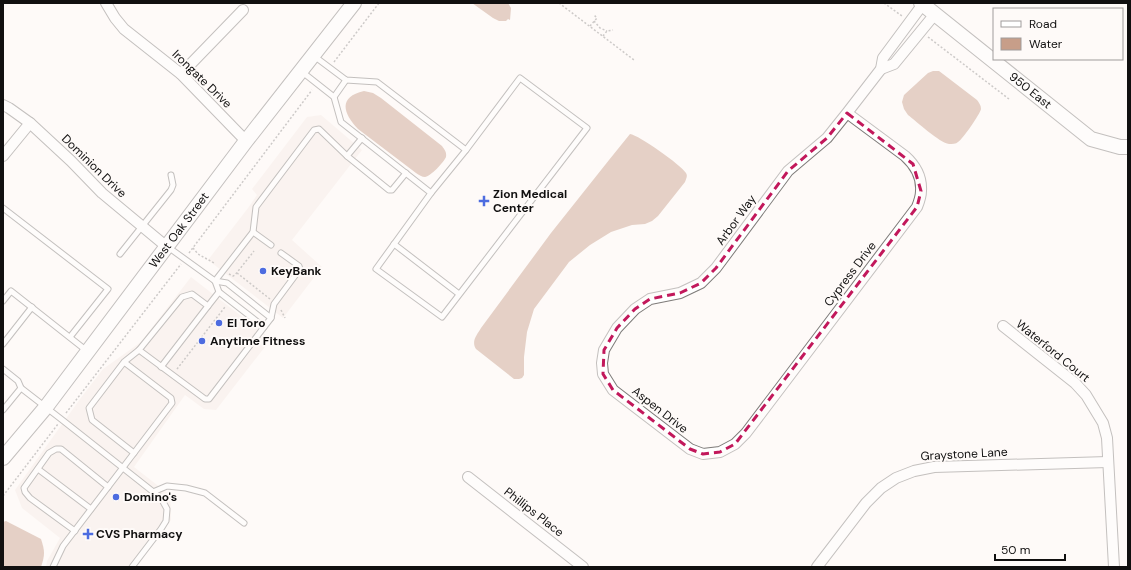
<svg xmlns="http://www.w3.org/2000/svg" width="1131" height="570" font-family="'DM Sans',sans-serif">
<style>
.built{fill:#f7ece6}
.water{fill:#c79e89}
.lines{fill:none;stroke-linecap:round;stroke-linejoin:round}
.lane-casing{stroke:#7e7b79;stroke-width:7}
.street-casing{stroke:#7e7b79;stroke-width:12}
.secondary-casing{stroke:#7e7b79;stroke-width:16}
.path{stroke:#93908f;stroke-width:1.5;stroke-dasharray:2 2;stroke-linecap:butt}
.lane{stroke:#fff;stroke-width:5}
.street{stroke:#fff;stroke-width:10}
.secondary{stroke:#fff;stroke-width:14}
.marked{fill:none;stroke:#c2185b;stroke-width:3;stroke-dasharray:8 5;stroke-linejoin:round}
.poi-dot{fill:#4d6ce0;stroke:#fefaf8;stroke-width:1.5}
.labels{text-anchor:middle;dominant-baseline:central;stroke-width:4;stroke-linejoin:round;paint-order:stroke}
.street-label{font-size:12px;fill:#111010;stroke:#fefaf8}
.poi-label{font-size:12px;font-weight:bold;fill:#111010;stroke:#fefaf8;text-anchor:start}
</style>
<rect width="100%" height="100%" fill="#fefaf8"/>
<g class="built">
<polygon points="321,115 362,150 292,240 322,267 283,318 208,260 248,208 257,195 252,189 307,117"/>
<polygon points="191,277 271,339 216,410 204,409 185,395 134,467 170,495 171,513 171,520 135,567 46,567 47,561 60,538 22,508 15,490 80,399 103,369 141,342"/>
</g>
<g class="water">
<polygon points="472,3 508,3 511,8 510,20 508,19 506,21 499,21 493,18"/>
<path d="M933,71H939L943,74L977,100C979,103 981,105 981,109C980,114 963,139 958,142C956,144 952,144 949,144C940,143 916,121 908,115L904,109L902,102L904,95L928,73Z"/>
<path d="M364,91L373,93L381,98L442,146C444,149 447,152 446,157C444,162 430,177 425,177C422,177 419,175 416,173L358,129C343,113 338,97 364,91Z"/>
<path d="M630,134C639,135 681,165 686,173C688,176 686,179 685,182L658,216L652,221L645,224L632,225L611,232L590,245L569,262L534,309L527,332L524,357V375L522,378L519,379H514L476,349C471,341 477,335 481,328L551,233L609,160Z"/>
<path d="M6,521L41,539C45,551 45,555 41,567H3V522Z"/>
</g>
<g class="lines">
<defs>
<g id="lane">
<polyline points="301,71 334,97 341,122 431,193 376,269 442,317 587,128 520,78 466,150 377,82 346,80 314,56"/>
<polyline points="334,97 346,80"/>
<polyline points="347,156 389,190 392,190 406,173"/>
<polyline points="431,193 466,150"/>
<polyline points="3,208 108,289 70,337"/>
<polyline points="253,232 271,245"/>
<polyline points="394,244 459,294"/>
<polyline points="168,247 215,281 253,232 256,207 314,130 319,129 347,156 362,138"/>
<polyline points="120,254 171,190 173,185 171,175"/>
<polyline points="215,281 219,292 264,327"/>
<polyline points="215,281 227,283 271,318"/>
<polyline points="219,292 208,306 192,294 182,297 139,350 205,399 209,399 271,318 274,304 300,269 299,266 281,253"/>
<polyline points="3,301 11,291 87,351"/>
<polyline points="3,344 32,307"/>
<polyline points="124,362 171,398 172,403 134,453 92,420 89,408 124,362 139,350"/>
<polyline points="161,367 208,306"/>
<polyline points="3,369 18,381 21,388"/>
<polyline points="3,410 21,388 61,419 161,498 167,509 166,521 161,529 132,567"/>
<polyline points="38,469 91,509"/>
<polyline points="153,492 167,486 186,488 205,493 244,523"/>
<polyline points="75,531 30,498 25,492 24,488 49,453 56,449 61,449 108,487"/>
<polyline points="53,567 63,546 134,453"/>
</g>
<g id="street">
<polyline points="106,3 115,18 124,29 181,74 246,141"/>
<polyline points="881,69 894,64 935,14"/>
<polyline points="181,74 243,10"/>
<polyline points="3,105 9,108 30,123 71,161 102,193 167,247"/>
<path d="M847,113L905,156C915,165 922,176 921,191C921,196 919,202 917,207L746,433L735,444L720,452L703,454L690,449L613,390L603,374L602,363L604,350L617,328L635,309L650,299L680,293L701,283L716,268L788,171L827,138L847,113L881,69L883,58L923,4"/>
<polyline points="3,156 30,123"/>
<polyline points="1003,326 1075,383 1086,395 1103,423 1107,438 1114,567"/>
<polyline points="468,477 583,567"/>
<polyline points="817,567 866,503 881,488 896,478 914,471 934,467 1108,462"/>
</g>
<g id="secondary">
<path id="s1" d="M921,3L1091,139L1120,147H1128"/>
<path id="s2" d="M3,458L46,407L246,141L354,3"/>
</g>
</defs>
<use href="#lane" class="lane-casing"/>
<use href="#street" class="street-casing"/>
<use href="#secondary" class="secondary-casing"/>
<g class="path">
<polyline points="559,3 634,60"/>
<polyline points="884,3 902,16"/>
<polyline points="594,21 600,28 607,31"/>
<polyline points="590,26 597,18 594,15"/>
<polyline points="603,36 607,31 613,30"/>
<polyline points="928,37 1009,99"/>
<polyline points="334,62 379,3"/>
<polyline points="193,248 198,254 214,263"/>
<polyline points="189,253 312,90"/>
<polyline points="237,273 270,299"/>
<polyline points="229,274 233,276 235,275 254,251"/>
<polyline points="281,310 285,318"/>
<polyline points="177,369 225,307"/>
<polyline points="66,413 181,264"/>
<polyline points="3,496 58,424"/>
</g>
<use href="#lane" class="lane"/>
<use href="#street" class="street"/>
<use href="#secondary" class="secondary"/>
</g>
<path d="M0 0H1131V570H0ZM847,113L913,164L921,191L917,207L735,444L720,452L703,454L690,449L613,390L603,374L604,350L617,328L635,309L650,299L680,293L701,283L716,268L788,171L827,138Z" fill="#fefaf8" fill-opacity=".55" fill-rule="evenodd"/>
<path class="marked" d="M847,113L913,164L921,191L917,207L735,444L720,452L703,454L690,449L613,390L603,374L604,350L617,328L635,309L650,299L680,293L701,283L716,268L788,171L827,138Z"/>
<g class="poi-dot">
<path d="M482 195h4v4h4v4h-4v4h-4v-4h-4v-4h4z"/>
<circle cx="263" cy="271" r="4"/>
<circle cx="219" cy="323" r="4"/>
<circle cx="202" cy="341" r="4"/>
<circle cx="116" cy="497" r="4"/>
<path d="M86 528h4v4h4v4h-4v4h-4v-4h-4v-4h4z"/>
</g>
<g class="labels">
<g class="street-label">
<text transform="translate(202 79) rotate(44)">Irongate Drive</text>
<text stroke="none"><textPath href="#s1" startOffset="140">950 East</textPath></text>
<text transform="translate(94 166) rotate(44)">Dominion Drive</text>
<text transform="translate(736 220) rotate(-54)">Arbor Way</text>
<text stroke="none"><textPath href="#s2" startOffset="288">West Oak Street</textPath></text>
<text transform="translate(850 274) rotate(-53)">Cypress Drive</text>
<text transform="translate(1053 351) rotate(39)">Waterford Court</text>
<text transform="translate(660 410) rotate(38)">Aspen Drive</text>
<text transform="translate(964 454) rotate(-3)">Graystone Lane</text>
<text transform="translate(534 512) rotate(38)">Phillips Place</text>
</g>
<g class="poi-label">
<text x="493" y="194">Zion Medical<tspan x="493" dy="14">Center</tspan></text>
<text x="271" y="271">KeyBank</text>
<text x="227" y="323">El Toro</text>
<text x="210" y="341">Anytime Fitness</text>
<text x="124" y="497">Domino's</text>
<text x="96" y="534">CVS Pharmacy</text>
</g>
</g>
<rect width="1131" height="570" fill="none" stroke="#111010" stroke-width="8"/>
<rect x="993" y="8" width="130" height="52" fill="#fefaf8" stroke="#9f9c9b"/>
<rect x="1001" y="21" width="20" height="6" fill="#ffffff" stroke="#9f9c9b"/>
<text x="1029" y="28" font-size="12" fill="#111010">Road</text>
<rect x="1001" y="38" width="20" height="12" fill="#c79e89" stroke="#9f9c9b"/>
<text x="1029" y="48" font-size="12" fill="#111010">Water</text>
<path d="M995 554v6h70v-6" fill="none" stroke="#111010" stroke-width="2"/>
<text x="1001" y="554" font-size="12" fill="#111010" stroke="#fefaf8" stroke-width="3" paint-order="stroke">50 m</text>
</svg>
